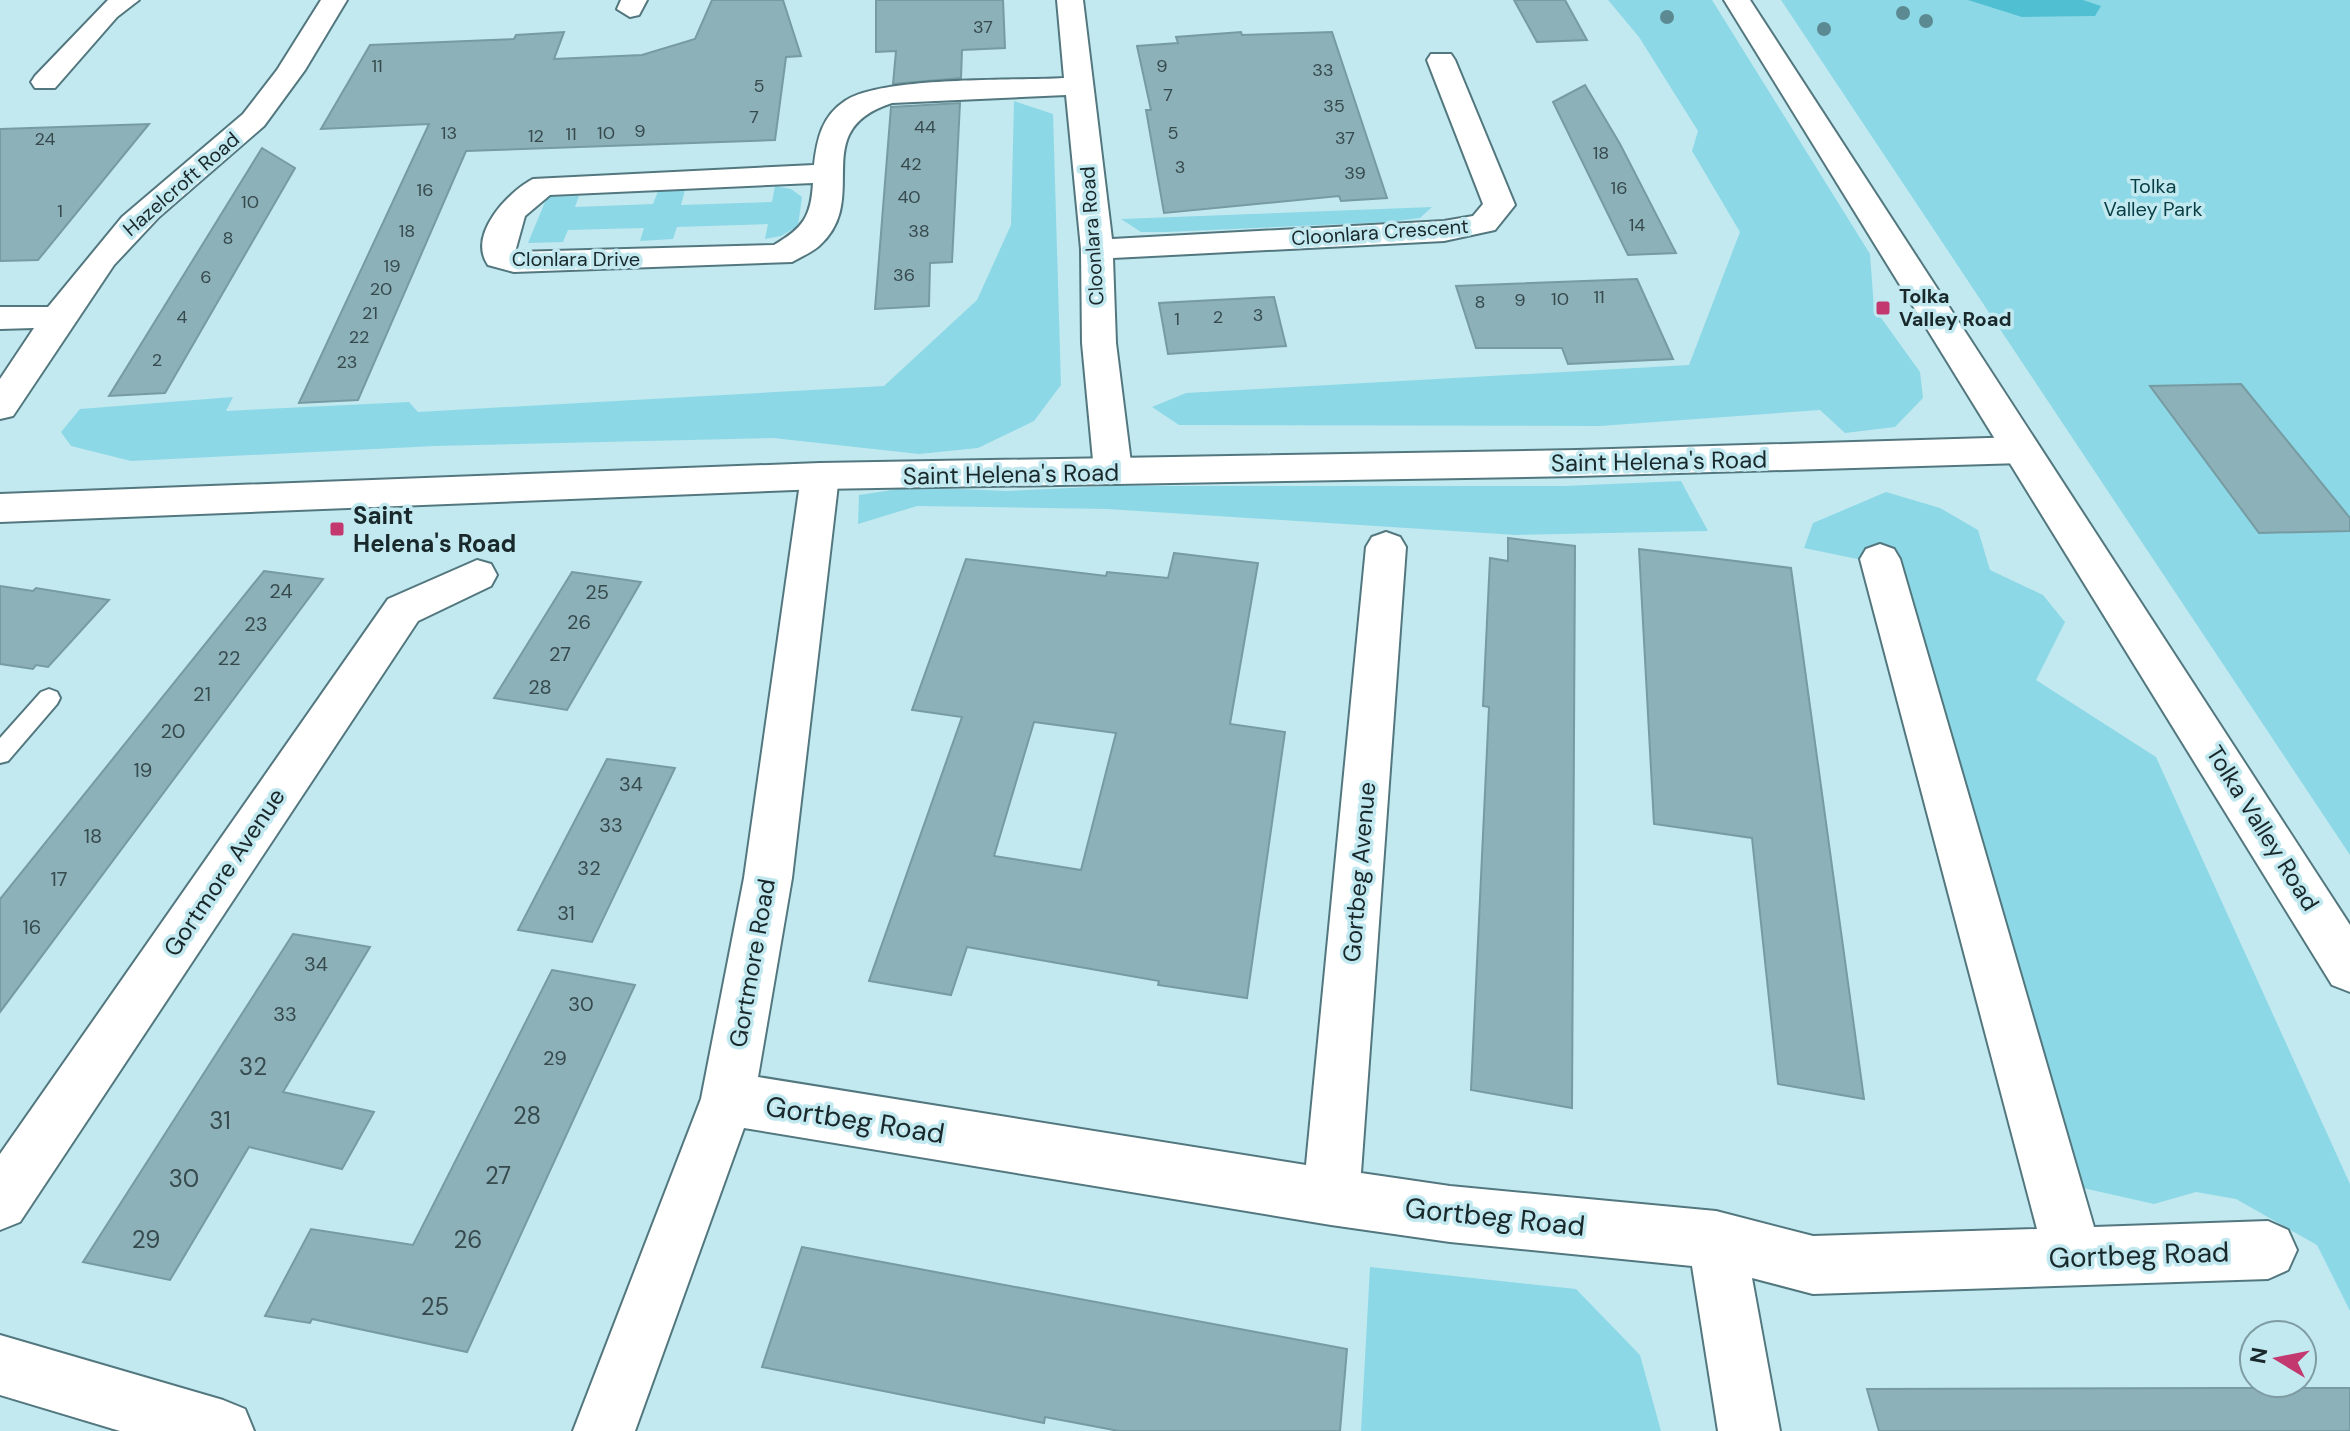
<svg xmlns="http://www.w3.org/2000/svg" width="2350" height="1431" font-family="'DM Sans',sans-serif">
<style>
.green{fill:#8dd8e6}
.forest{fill:#50bfd2}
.building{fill:#8cb1b8;stroke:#769ba2;stroke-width:2;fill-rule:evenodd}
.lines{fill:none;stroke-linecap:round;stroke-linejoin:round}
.service-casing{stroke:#53777e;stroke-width:4}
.minor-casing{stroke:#53777e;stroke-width:4}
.tertiary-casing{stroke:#53777e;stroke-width:4}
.secondary-casing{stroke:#53777e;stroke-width:4}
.service{fill:#fff;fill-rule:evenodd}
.minor{fill:#fff;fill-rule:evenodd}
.tertiary{fill:#fff;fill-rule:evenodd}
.secondary{fill:#fff;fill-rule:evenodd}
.tree{fill:#5c8a92}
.poi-dot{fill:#c2386f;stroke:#c2e9f0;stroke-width:3}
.labels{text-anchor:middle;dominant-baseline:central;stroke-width:7;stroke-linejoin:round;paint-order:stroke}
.far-number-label{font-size:18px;fill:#364a4e}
.far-street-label{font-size:20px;fill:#19282b;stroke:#c2e9f0}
.far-park-label{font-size:20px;fill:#083d45;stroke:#c2e9f0}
.far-poi-label{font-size:20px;font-weight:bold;fill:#19282b;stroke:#c2e9f0;text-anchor:start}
.number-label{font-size:20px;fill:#364a4e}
.street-label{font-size:24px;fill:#19282b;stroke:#c2e9f0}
.poi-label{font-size:24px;font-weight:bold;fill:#19282b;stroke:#c2e9f0;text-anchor:start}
.near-number-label{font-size:24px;fill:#364a4e}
.near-street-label{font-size:28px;fill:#19282b;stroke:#c2e9f0}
</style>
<rect width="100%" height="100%" fill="#c2e9f0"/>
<g class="green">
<polygon points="1608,0 1712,0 1870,254 1874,308 1920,372 1923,398 1895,427 1845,433 1820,410 1600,426 1179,425 1152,407 1186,393 1689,365 1740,232 1692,151 1698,131 1639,37"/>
<polygon points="1781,0 2350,0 2350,855"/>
<polygon points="1014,101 1053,114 1061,385 1034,421 978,448 919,454 773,438 435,446 131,461 71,446 61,432 80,409 233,397 226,411 409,402 418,412 884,386 977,300 1011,225"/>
<polygon points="775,186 791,189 802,197 798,226 781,236 765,239 768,224 677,227 673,239 640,241 644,228 568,230 563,242 528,243 547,197 579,196 575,207 653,204 658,191 685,190 681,205 772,202"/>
<polygon points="1432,207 1420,218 1389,222 1167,232 1141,232 1121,219"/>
<polygon points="1681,481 1708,531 1516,535 1107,509 917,506 858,524 859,495 912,487 1007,491 1113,486 1564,486"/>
<polygon points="1886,492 1940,508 1978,530 1990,570 2043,595 2065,622 2036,680 2156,757 2350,1184 2350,1311 2317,1245 2236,1199 2196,1192 2154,1204 2074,1186 1896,567 1804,548 1813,523"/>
<polygon points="1370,1267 1576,1289 1640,1355 1661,1431 1361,1431"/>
</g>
<polygon class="forest" points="1968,0 2083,0 2101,6 2095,16 2022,17"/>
<g class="building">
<polygon points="712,0 783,0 801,56 786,57 775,140 466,151 358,400 299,403 429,124 321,129 370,45 514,39 516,35 564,32 554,59 642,55 695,39"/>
<polygon points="876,0 1003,0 1005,48 962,50 961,78 893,84 896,51 876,52"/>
<polygon points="1514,0 1565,0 1587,40 1537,42"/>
<polygon points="1241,32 1242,35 1332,32 1387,198 1341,201 1339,196 1164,213 1146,110 1151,110 1137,46 1178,43 1176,37"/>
<polygon points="1585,85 1620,144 1676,253 1628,255 1553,102"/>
<polygon points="960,103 952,262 930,263 929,306 875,309 891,107"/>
<polygon points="149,124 38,260 0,261 0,129"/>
<polygon points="262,148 295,168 165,393 109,396"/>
<polygon points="1637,279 1673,359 1568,364 1562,348 1476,348 1456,286"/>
<polygon points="1274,297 1286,346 1168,354 1159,303"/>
<polygon points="2241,384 2350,518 2350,531 2259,533 2150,386"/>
<polygon points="1508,538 1575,546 1572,1108 1471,1090 1489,707 1483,706 1490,558 1508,561"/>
<polygon points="1639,549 1791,568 1864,1099 1778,1084 1752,838 1654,824"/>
<path d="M1174,553L1258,563L1230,724L1285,732L1247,998L1158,985L1159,981L967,947L951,995L869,981L962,717L912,710L966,559L1106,576L1107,572L1168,578ZM1034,722L1116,733L1081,870L994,856Z"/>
<polygon points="264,571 323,579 0,1012 0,899"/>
<polygon points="572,572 641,582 567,710 494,698"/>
<polygon points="0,586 33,591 36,588 109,600 48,667 36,665 33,669 0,664"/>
<polygon points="607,759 675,768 592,942 518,930"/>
<polygon points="293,934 370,947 283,1092 374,1112 342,1169 249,1147 170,1280 83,1262"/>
<polygon points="552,970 635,985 467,1352 312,1319 310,1323 265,1316 311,1229 413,1245"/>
<polygon points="802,1247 1347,1349 1340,1431 1119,1431 1045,1417 1044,1423 762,1367"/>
<polygon points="2228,1388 2350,1388 2350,1431 1879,1431 1867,1389"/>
</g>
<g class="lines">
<defs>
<polygon id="service" points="49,689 57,692 60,698 57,704 8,761 0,763 0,738 41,692"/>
<g id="minor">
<polygon points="108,0 139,0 117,17 55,88 35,88 31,82 35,76"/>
<polygon points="321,0 347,0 305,70 264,126 159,217 114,265 13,416 0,419 0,379 34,328 0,329 0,307 48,307 122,217 243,114 277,70"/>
<polygon points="621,0 647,0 639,15 630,17 617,9"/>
<path d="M1057,0H1083L1112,239L1444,221L1473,216L1483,204L1427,60L1431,54H1451L1455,60L1515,205L1495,230L1444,241L1113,258L1116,343L1132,471L1126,480L1113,484L1100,480L1094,471L1082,343L1081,249L1066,95L892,103C805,131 873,198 819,246C812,252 801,257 792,262L514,272L488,265C467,235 508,192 533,179L814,165C817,139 822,116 845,101C882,76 1015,81 1064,78ZM813,183C811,217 803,228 774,245L515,252L525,216L550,195Z"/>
<polygon points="820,463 833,467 839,476 792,878 758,1077 1306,1165 1366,547 1372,537 1386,532 1400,537 1406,547 1361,1173 1450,1186 1716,1211 1813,1236 2037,1229 1860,559 1866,549 1880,544 1894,549 1900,559 2094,1227 2268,1221 2288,1230 2297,1250 2288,1270 2268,1279 1813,1294 1752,1278 1780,1431 1718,1431 1692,1266 1450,1242 1331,1225 744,1128 635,1431 573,1431 701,1099 744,878 801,476 807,467"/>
<polygon points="477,560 491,564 497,575 491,586 418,621 20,1222 0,1230 0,1154 388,599"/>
<polygon points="0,1335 223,1400 245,1409 254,1431 120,1431 0,1395"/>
</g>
<polygon id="tertiary" points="2022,437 2035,441 2041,450 2035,459 2022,463 1577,476 820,489 0,522 0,494 820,463 1577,450"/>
<polygon id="secondary" points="1724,0 1750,0 2350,925 2350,992 2332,985"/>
</defs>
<use href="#service" class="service-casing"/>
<use href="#minor" class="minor-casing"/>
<use href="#tertiary" class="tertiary-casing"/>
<use href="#secondary" class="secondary-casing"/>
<use href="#service" class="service"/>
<use href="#minor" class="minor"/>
<use href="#tertiary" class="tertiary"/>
<use href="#secondary" class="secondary"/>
</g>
<g class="tree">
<circle cx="1903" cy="13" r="7"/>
<circle cx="1667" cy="17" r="7"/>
<circle cx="1926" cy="21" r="7"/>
<circle cx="1824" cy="29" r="7"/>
</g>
<g class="poi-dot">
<rect x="1875" y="300" width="16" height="16" rx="4"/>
<rect x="329" y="521" width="16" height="16" rx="4"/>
</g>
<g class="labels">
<g class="far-number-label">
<text x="983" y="27">37</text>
<text x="377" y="66">11</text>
<text x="1162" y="66">9</text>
<text x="1323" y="70">33</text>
<text x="759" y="86">5</text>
<text x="1168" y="95">7</text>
<text x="1334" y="106">35</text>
<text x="754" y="117">7</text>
<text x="925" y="127">44</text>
<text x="640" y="131">9</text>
<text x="449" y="133">13</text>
<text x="606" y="133">10</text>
<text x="1173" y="133">5</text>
<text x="571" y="134">11</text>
<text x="536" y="136">12</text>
<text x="1345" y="138">37</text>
<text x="45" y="139">24</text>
<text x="1601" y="153">18</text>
<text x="911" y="164">42</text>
<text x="1180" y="167">3</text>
<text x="1355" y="173">39</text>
<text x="1619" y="188">16</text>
<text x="425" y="190">16</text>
<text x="909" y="197">40</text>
<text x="250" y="202">10</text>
<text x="60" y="211">1</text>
<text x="1637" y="225">14</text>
<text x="407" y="231">18</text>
<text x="919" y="231">38</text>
<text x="228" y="238">8</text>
<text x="392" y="266">19</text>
<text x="904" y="275">36</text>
<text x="206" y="277">6</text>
<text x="381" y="289">20</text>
<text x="1599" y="297">11</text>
<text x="1560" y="299">10</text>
<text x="1520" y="300">9</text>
<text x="1480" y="302">8</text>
<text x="370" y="313">21</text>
<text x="1258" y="315">3</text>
<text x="182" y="317">4</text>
<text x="1218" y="317">2</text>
<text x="1177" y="319">1</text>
<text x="359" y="337">22</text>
<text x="157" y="360">2</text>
<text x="347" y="362">23</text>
</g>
<g class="far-street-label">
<text transform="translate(181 184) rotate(-41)">Hazelcroft Road</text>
<text transform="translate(1380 232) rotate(-4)">Cloonlara Crescent</text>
<text transform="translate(1092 236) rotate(-94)">Cloonlara Road</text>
<text x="576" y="259">Clonlara Drive</text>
</g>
<g class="far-park-label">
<text x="2153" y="186">Tolka<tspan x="2153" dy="23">Valley Park</tspan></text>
</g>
<g class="far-poi-label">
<text x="1899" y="296">Tolka<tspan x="1899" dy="23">Valley Road</tspan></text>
</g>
<g class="number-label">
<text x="281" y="591">24</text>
<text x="597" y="592">25</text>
<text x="579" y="622">26</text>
<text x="256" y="624">23</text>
<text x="560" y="654">27</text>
<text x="229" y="658">22</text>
<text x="540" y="687">28</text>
<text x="202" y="694">21</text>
<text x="173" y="731">20</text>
<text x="143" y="770">19</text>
<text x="631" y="784">34</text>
<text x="611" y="825">33</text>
<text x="93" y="836">18</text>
<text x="589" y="868">32</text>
<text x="59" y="879">17</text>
<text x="566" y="913">31</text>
<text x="32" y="927">16</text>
<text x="316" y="964">34</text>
<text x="581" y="1004">30</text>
<text x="285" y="1014">33</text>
<text x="555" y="1058">29</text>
</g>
<g class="street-label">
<text transform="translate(1659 461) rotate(-1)">Saint Helena's Road</text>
<text transform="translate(1011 474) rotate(-1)">Saint Helena's Road</text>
<text transform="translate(2263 828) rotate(58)">Tolka Valley Road</text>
<text transform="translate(224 872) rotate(-56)">Gortmore Avenue</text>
<text transform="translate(1359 872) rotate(-85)">Gortbeg Avenue</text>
<text transform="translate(752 963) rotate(-80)">Gortmore Road</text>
</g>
<g class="poi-label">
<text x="353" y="515">Saint<tspan x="353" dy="28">Helena's Road</tspan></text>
</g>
<g class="near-number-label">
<text x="253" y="1066">32</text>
<text x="527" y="1115">28</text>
<text x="220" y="1120">31</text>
<text x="498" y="1175">27</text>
<text x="184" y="1178">30</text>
<text x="146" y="1239">29</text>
<text x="468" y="1239">26</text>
<text x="435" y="1306">25</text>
</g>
<g class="near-street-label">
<text transform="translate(855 1120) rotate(9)">Gortbeg Road</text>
<text transform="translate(1495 1217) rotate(6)">Gortbeg Road</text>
<text transform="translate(2139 1255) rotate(-2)">Gortbeg Road</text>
</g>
</g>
<g transform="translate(2278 1359) rotate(280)"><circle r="38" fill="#c2e9f0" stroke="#7e9ca1" stroke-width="2"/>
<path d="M0-6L14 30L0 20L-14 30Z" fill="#c2386f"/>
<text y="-12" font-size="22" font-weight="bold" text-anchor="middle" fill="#19282b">N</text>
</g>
</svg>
